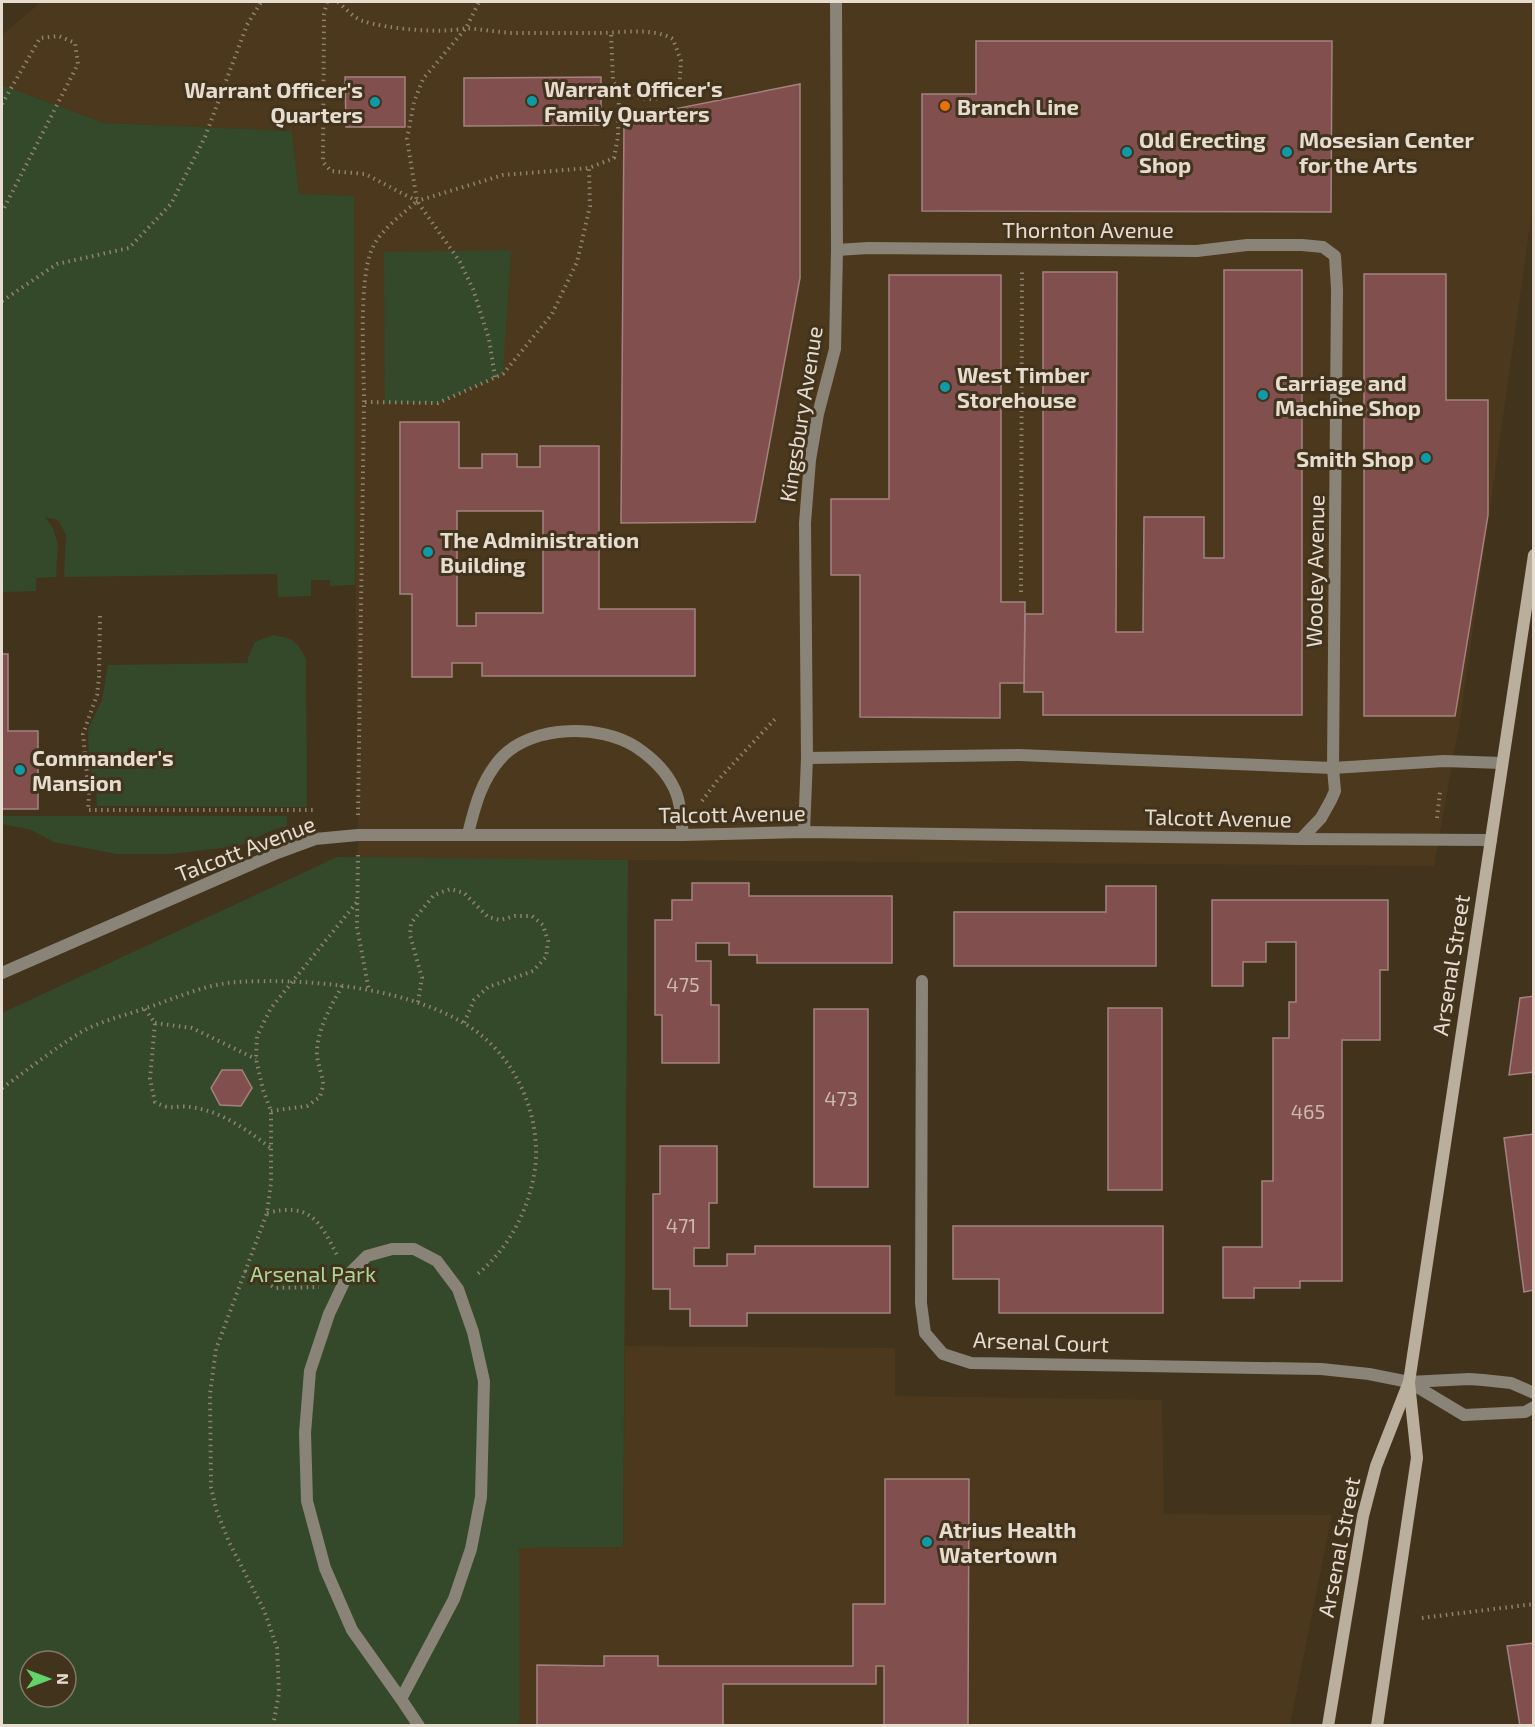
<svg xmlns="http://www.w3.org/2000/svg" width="1535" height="1727" font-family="'Exo 2',sans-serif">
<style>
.built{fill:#4c381c}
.green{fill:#33492a;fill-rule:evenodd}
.building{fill:#804f4e;stroke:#a38281;stroke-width:1.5;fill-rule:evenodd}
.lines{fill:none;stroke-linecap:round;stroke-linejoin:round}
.path{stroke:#8f8270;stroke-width:4;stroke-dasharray:1.5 4.5;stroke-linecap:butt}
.service{stroke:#8a8378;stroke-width:12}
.minor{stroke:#8a8378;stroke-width:12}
.secondary{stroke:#baae9d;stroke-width:12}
.culture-dot{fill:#0f9aa8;stroke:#42331d;stroke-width:2}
.food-dot{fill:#e8710a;stroke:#42331d;stroke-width:2}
.labels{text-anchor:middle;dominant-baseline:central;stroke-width:6;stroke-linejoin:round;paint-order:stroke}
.number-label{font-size:20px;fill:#ccb9af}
.poi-label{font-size:22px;font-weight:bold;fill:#e6dccf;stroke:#42331d;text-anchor:start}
.street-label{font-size:22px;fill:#e6dccf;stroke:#42331d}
.park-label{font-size:22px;fill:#aad698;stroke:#42331d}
</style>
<rect width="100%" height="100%" fill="#42331d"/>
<g class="built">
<polygon points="41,2 1533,2 1533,204 1461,715 1434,866 358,858 354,403 299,194 292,131 104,123 2,85 2,35"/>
<polygon points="625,1346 895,1348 895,1396 1162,1400 1164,1514 1332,1515 1290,1725 519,1726 519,1548 623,1547"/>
</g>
<g class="green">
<polygon points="2,85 104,123 292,131 299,194 354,196 355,585 330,586 330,580 311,580 311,596 278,597 277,574 64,577 66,535 58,520 45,517 53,528 58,544 56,577 36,578 36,591 2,592"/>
<polygon points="511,250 503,374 438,403 385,403 384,252"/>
<path d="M273,635C293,639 297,640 306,659L307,807L97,806L96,787L89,765L88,729L102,700L108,665L248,663V658L255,642Z"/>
<polygon points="3,816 287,816 287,826 270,831 239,846 170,854 116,854 54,842 31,830 3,824"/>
<path d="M337,857L628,860L623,1547L519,1548V1725H2V1013ZM30,1661H66V1697H30Z"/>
</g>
<g class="building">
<polygon points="976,41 1332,41 1331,212 922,211 922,94 976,94"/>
<polygon points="345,77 405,77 405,127 346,127"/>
<polygon points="601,77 601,125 464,126 464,78"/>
<polygon points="800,84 800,278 755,522 621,523 624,119"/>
<polygon points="1224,270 1302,270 1302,715 1043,715 1043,692 1024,692 1025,614 1043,614 1043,272 1117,272 1116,632 1143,632 1144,517 1204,517 1204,558 1224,558"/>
<polygon points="1364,274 1446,274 1446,400 1488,400 1488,515 1455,716 1364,716"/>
<polygon points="889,275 1001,275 1001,602 1025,602 1024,683 1000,683 1000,718 860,717 860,575 831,575 831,499 889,499"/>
<path d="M400,422H459V468H482V454H517V467H540V446H599V609H695V676H482V663H452V677H412V594H400ZM457,511H543V613H476V626H457Z"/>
<polygon points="2,654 8,654 8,731 38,731 38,809 2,809"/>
<polygon points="692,883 749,883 749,896 892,896 892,963 757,963 757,955 729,955 729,943 696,943 696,961 711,961 711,1005 719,1005 719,1063 662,1063 662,1015 655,1015 655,920 672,920 672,900 692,900"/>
<polygon points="1106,886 1156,886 1156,966 954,966 954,912 1106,912"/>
<polygon points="1212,900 1388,900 1388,970 1380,970 1380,1040 1342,1040 1342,1281 1300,1281 1300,1288 1254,1288 1254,1298 1223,1298 1223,1247 1262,1247 1262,1181 1273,1181 1273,1038 1289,1038 1289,1002 1296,1002 1296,942 1266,942 1266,962 1243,962 1243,986 1212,986"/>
<polygon points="1534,996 1534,1072 1509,1075 1520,998"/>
<rect x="1108" y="1008" width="54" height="182"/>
<rect x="814" y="1009" width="54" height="178"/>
<polygon points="222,1070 242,1070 252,1088 241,1106 220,1105 211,1088"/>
<polygon points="1534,1134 1534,1290 1524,1292 1504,1138"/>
<polygon points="660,1146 717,1146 717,1203 709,1203 709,1248 694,1248 694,1266 727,1266 727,1254 755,1254 755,1246 890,1246 890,1313 747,1313 747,1326 690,1326 690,1309 670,1309 670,1289 653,1289 653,1194 660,1194"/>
<polygon points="953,1226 1163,1226 1163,1313 999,1313 999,1279 953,1279"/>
<polygon points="885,1479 969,1479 968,1726 884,1726 884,1666 876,1666 876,1684 723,1684 723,1726 537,1726 537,1665 604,1666 604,1656 658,1656 658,1666 853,1666 853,1604 885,1604"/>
<polygon points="1534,1643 1534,1726 1520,1726 1507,1646"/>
</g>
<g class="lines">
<g class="path">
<polyline points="327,2 324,14 323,162 331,171 365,174 417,201 503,175 589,168 614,158 618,136 619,92"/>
<path d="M338,2C345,8 355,19 363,21C387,29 442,34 466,28L479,2"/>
<polyline points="2,104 40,38 59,36 75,43 78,64 2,212"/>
<polyline points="2,301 57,264 129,248 171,204 205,137 247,25 261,2"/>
<path d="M495,377L489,339L473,289L460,262L417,201L407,139L414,102L423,79L466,28L510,33H597C621,33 652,27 673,39L681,61L679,90C655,104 644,99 619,92L613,81L611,33"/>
<path d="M364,402C364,364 358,281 372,249C380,230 402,215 417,201"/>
<polyline points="1021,592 1022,272"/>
<polyline points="100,616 99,677 97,695 83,734 89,794 88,810 314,810"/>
<polyline points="702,801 717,781 776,718"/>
<polyline points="358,815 364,402 438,403 503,374 552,314 577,262 590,206 589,168"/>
<polyline points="1437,818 1440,792"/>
<polyline points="358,855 357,927 369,991"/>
<polyline points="418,1002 422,978 410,935 411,923 434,895 450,889 464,893 488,917 500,920 515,916 532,916 543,925 548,941 546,957 533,971 488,987 474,1000 464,1023"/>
<path d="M145,1009L155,1023L150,1079L155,1102C171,1111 174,1105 190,1107C222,1111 247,1130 272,1149"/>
<polyline points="155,1023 192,1028 256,1059"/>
<path d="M2,1088C29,1069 55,1048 83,1031C101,1021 123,1016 143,1009C175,999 204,984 238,982C308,978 401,987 462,1022C511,1050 538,1105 536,1159C533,1203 510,1249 475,1276"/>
<path d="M271,1111L307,1106L320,1097C321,1093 323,1088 323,1083C322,1074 318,1065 317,1056C316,1031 330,1008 342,986"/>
<path d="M267,1213C310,1202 320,1221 338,1257"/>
<polyline points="245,1271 276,1288 319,1287"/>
<polyline points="1422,1618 1534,1604"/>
<polyline points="273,1726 279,1693 277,1648 264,1610 229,1542 216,1509 211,1487 210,1394 216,1349 267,1213 271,1183 271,1111 263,1090 256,1059 257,1036 271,1008 357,902"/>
</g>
<g class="service">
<path d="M468,834C475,805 482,778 503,756C533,725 601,724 636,747C651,757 665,770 673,786C681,800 681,820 683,835"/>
<polygon points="392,1249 414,1249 437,1261 458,1289 473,1332 484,1381 481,1497 471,1549 454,1599 401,1699 352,1630 325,1568 307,1501 305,1433 310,1371 329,1314 347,1276 367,1256"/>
</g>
<g class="minor">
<polyline points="837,250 868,248 1197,251 1247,245 1302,245 1323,247 1335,256 1337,289 1333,768 1335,791 1331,800 1321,818 1301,839"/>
<polyline points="807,758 1019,755 1333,768 1444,761 1502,763"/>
<polyline points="804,832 807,758 805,523 810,460 818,414 835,349 837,250 836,2"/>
<polyline points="2,973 277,853 315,839 358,835 683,835 804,832 1301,839 1491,840"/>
<polyline points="922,981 921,1303 925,1333 943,1354 971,1363 1321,1369 1369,1374 1409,1382 1469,1379 1483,1380 1511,1383 1534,1393"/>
<polyline points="1409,1382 1464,1415 1525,1412 1534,1407"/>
<polyline points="401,1699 419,1726"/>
</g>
<g class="secondary">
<polyline points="1328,1726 1363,1516 1376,1466 1409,1382 1534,555"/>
<polyline points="1377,1726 1417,1458 1409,1383"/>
</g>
</g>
<g class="culture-dot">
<circle cx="532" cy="101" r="6"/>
<circle cx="375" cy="102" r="6"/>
<circle cx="1127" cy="152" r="6"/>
<circle cx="1287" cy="152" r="6"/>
<circle cx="945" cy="387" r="6"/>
<circle cx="1263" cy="395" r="6"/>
<circle cx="1426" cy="458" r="6"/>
<circle cx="428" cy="552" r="6"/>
<circle cx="20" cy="770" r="6"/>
<circle cx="927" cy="1542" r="6"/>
</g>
<circle class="food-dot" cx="945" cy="106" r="6"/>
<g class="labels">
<g class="number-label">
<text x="683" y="984">475</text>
<text x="841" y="1098">473</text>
<text x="1308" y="1111">465</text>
<text x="681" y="1225">471</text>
</g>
<g class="poi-label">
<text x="544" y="88">Warrant Officer's<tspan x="544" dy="25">Family Quarters</tspan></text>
<text x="363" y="89" text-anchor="end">Warrant Officer's<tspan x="363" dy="25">Quarters</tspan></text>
<text x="957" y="106">Branch Line</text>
<text x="1139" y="139">Old Erecting<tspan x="1139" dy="25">Shop</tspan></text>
<text x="1299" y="139">Mosesian Center<tspan x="1299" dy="25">for the Arts</tspan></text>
<text x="957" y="374">West Timber<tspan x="957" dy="25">Storehouse</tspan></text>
<text x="1275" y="382">Carriage and<tspan x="1275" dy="25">Machine Shop</tspan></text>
<text x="1414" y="458" text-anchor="end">Smith Shop</text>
<text x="440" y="539">The Administration<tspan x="440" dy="25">Building</tspan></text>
<text x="32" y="757">Commander's<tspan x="32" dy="25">Mansion</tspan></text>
<text x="939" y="1529">Atrius Health<tspan x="939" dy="25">Watertown</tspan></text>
</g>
<g class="street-label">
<text x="1088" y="229">Thornton Avenue</text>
<text transform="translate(800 414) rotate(-81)">Kingsbury Avenue</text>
<text transform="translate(1314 571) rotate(-89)">Wooley Avenue</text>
<text transform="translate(732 813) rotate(-1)">Talcott Avenue</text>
<text transform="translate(1218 817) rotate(1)">Talcott Avenue</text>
<text transform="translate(245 848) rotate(-21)">Talcott Avenue</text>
<text transform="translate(1450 965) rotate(-81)">Arsenal Street</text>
<text transform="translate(1041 1341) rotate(2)">Arsenal Court</text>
<text transform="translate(1338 1547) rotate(-79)">Arsenal Street</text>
</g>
<g class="park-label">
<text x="313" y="1273">Arsenal Park</text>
</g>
</g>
<rect width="1535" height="1727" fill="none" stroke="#e6dccf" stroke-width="6"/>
<g transform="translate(48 1679) rotate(90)"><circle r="28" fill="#42331d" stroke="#847764" stroke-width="1.5"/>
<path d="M0-4.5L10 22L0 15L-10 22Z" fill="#62d469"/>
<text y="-9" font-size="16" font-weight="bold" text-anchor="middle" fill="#e6dccf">N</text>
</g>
</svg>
